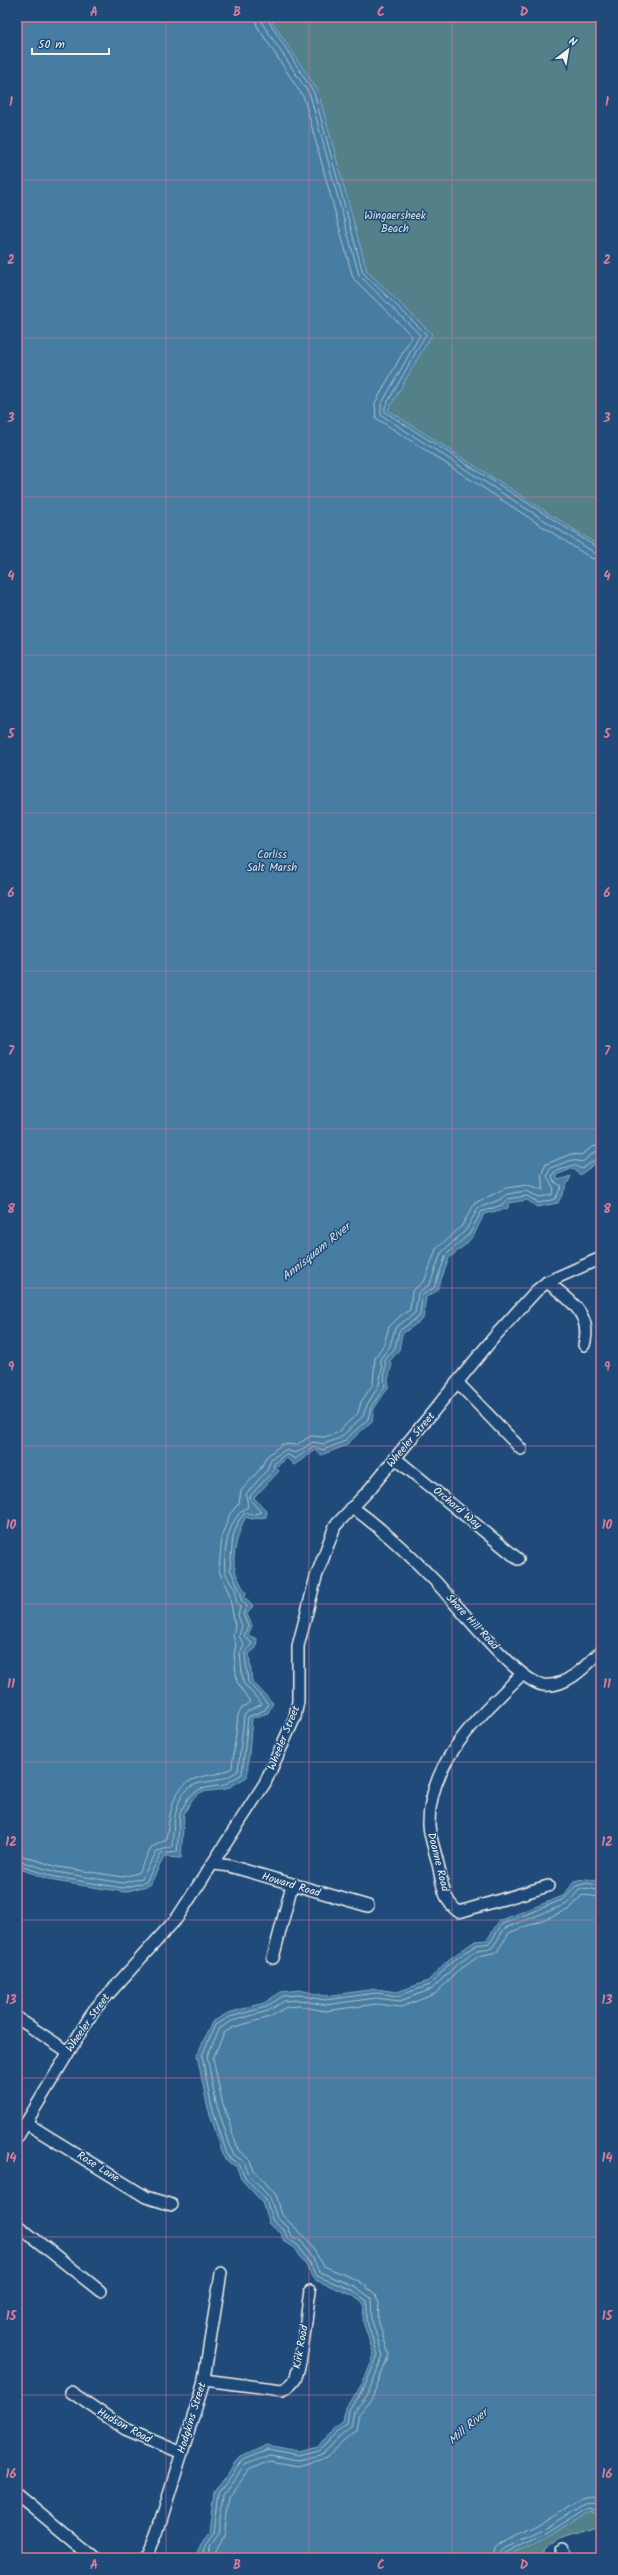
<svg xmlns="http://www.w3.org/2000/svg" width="618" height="2575" font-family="Kalam,sans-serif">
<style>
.green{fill:#528089;stroke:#a3b8b8}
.water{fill:#467da2;stroke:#8cabbe}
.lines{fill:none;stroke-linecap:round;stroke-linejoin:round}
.shore{stroke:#aec3cc;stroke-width:1}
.minor-casing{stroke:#f4f1e8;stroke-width:14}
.minor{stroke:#1f4a7a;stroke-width:11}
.grid{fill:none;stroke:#d87a9a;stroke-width:1;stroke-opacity:0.55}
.labels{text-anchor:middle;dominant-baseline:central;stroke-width:3;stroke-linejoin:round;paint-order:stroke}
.park-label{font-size:11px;fill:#dce0da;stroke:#1f4a7a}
.street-label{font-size:11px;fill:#f4f1e8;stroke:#1f4a7a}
.water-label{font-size:12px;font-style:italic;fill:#dae0de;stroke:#1f4a7a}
.neatline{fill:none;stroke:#d87a9a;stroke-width:1.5}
.grid-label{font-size:13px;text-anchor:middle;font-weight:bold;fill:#d87a9a}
</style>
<rect width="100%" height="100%" fill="#1f4a7a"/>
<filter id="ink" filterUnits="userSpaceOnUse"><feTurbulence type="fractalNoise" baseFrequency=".025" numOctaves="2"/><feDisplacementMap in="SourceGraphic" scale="8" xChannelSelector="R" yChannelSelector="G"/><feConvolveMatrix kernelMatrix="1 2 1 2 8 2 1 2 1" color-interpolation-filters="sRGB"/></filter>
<g filter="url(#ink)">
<g class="green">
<polygon points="17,17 601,17 601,933"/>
<path d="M589,2510L601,2515L598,2528C574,2537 555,2534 540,2558H483Z"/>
</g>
<g class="water">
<path d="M17,17H269L318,91L367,271L432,334L388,410L601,547V1159L580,1175L574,1168L556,1175L558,1180L571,1176L558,1203L537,1207L527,1200L508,1203V1208L484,1214L474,1235L465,1245L449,1258L437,1291L426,1297L423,1319L402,1334L399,1350L389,1362L392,1364L388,1380L389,1386L374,1409L372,1421L345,1446L321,1455L316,1450L294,1465L287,1458L276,1467L279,1471L254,1498L267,1511L266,1517L252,1519L246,1517C239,1527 231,1558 235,1570C237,1578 242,1586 246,1593L244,1598L248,1600L253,1606L247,1614L252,1626L248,1635L257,1639L256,1648L249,1654L252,1681L273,1703L268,1713L252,1718L247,1777L226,1789L201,1792L191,1801L184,1814L181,1858L164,1857L150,1885L124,1892L54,1881L17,1868Z"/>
<polygon points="587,1879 601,1882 601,2515 590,2510 544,2540 503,2558 196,2558 203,2540 209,2532 214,2493 239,2458 267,2445 298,2451 317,2446 343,2422 345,2407 359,2392 374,2355 363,2322 364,2304 352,2295 315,2280 295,2248 284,2242 281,2233 269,2224 262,2202 241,2179 237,2167 225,2160 207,2105 197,2055 212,2022 228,2013 264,2003 281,1992 300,1990 325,1996 376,1989 397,1992 428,1981 448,1960 475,1941 487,1940 499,1921 563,1896 574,1882"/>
</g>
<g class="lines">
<g class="shore">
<polyline points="255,17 257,26 304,98 353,278 412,336 375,403 376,418 591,558 601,561"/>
<polyline points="261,17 262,23 310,95 359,275 420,335 381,405 381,415 595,553 601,555"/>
<polyline points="266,17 314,93 363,273 426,334 385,407 385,412 601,550"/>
<path d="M17,1854L58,1867L123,1877L138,1873L152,1847L166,1840C170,1818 170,1786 197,1778C210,1774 220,1775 232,1768L238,1715L242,1708L250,1702L237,1682L234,1654L236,1645L233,1635L235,1626L229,1593L219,1571L222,1535L230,1514L239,1503L241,1491L261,1468L266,1457L282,1444L296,1445L311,1436L324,1437L337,1433L358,1413L361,1402L373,1384L375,1358L384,1344L389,1327L401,1315L410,1310L412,1291L425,1280L436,1249L461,1227L475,1203L506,1188L528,1185L544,1190L541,1175L546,1164L571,1154L581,1155L592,1147L601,1145"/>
<path d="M17,1860L56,1872L123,1883L142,1878L157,1851L172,1847C174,1826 173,1789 200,1783C216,1780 223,1781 238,1771L244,1716L248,1711L262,1704L243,1683L240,1654L244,1645L239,1636L242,1626L238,1615L240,1607C235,1602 236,1600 236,1593C235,1585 226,1579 225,1571C223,1551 229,1515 248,1507L246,1494L267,1470L271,1459L285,1450L296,1453L313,1442L324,1444L340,1438L363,1416L367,1405L379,1385L382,1368L380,1359L390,1346L395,1328L415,1313L418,1293L430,1284L441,1253L466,1230L478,1208L499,1200L507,1194L526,1191L539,1197L552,1195L554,1189L547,1176L550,1168L572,1160L582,1162L595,1152L601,1151"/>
<path d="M17,1865L55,1877L123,1888L146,1882L161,1854L177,1852L180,1813L188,1798L200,1789L224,1785L242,1774L248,1717L265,1710L268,1704L248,1682L245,1653L252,1643L244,1636L248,1626L243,1614L247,1606L241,1600V1593L230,1569L233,1536L239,1520L245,1513L252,1515L261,1512L251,1501L250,1496L273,1471L274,1464L284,1455H289L295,1459L314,1446L323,1450L343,1442L368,1419L371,1407L385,1386C383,1377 386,1369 385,1360L395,1348L399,1331L420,1316L422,1295L434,1288L446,1255L470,1233L481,1212L502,1205L507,1199L527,1196L539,1203L555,1199L562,1186L554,1182L552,1176L554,1172L574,1165L582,1169L601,1156"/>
<polyline points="202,2558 207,2542 213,2533 218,2494 242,2461 268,2449 298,2455 318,2450 347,2424 349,2409 362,2393 378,2355 367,2322 367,2301 354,2291 317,2276 298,2245 288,2239 284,2230 273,2221 266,2200 245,2177 240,2165 228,2157 211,2104 202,2056 215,2025 230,2017 266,2007 283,1996 299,1995 325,2000 376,1993 398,1996 430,1985 450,1963 476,1945 490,1943 502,1924 564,1899 576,1886 587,1883 601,1886"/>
<polyline points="207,2558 211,2544 218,2534 223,2495 245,2465 269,2455 298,2460 320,2455 351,2427 354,2411 367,2396 383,2356 372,2321 371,2298 356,2287 320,2272 302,2242 292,2236 288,2227 277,2218 270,2198 249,2174 244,2162 233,2154 216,2103 207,2056 220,2028 232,2021 268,2011 284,2001 299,2000 325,2005 376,1998 400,2001 432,1989 454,1967 477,1950 492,1948 505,1928 567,1904 579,1890 587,1888 601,1891"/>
<polyline points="213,2558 224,2535 229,2497 249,2470 269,2461 299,2466 326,2458 356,2430 359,2414 372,2398 389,2355 378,2320 379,2303 375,2294 359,2281 324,2266 306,2238 282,2215 276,2195 254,2170 249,2159 238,2150 222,2101 213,2058 224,2033 234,2027 270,2017 286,2007 299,2006 325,2011 376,2004 401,2007 435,1994 458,1971 479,1956 497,1952 509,1933 570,1909 582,1895 601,1897"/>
<polyline points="492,2558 494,2549 500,2544 537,2526 582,2498 591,2496 601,2499"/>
<polyline points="498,2558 503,2549 540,2532 585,2503 592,2502 601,2505"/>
<polyline points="503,2558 505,2553 542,2536 588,2507 601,2511"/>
</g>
<defs>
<g id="minor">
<path d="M547,1282C568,1298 593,1314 584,1345"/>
<polyline points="457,1382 521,1449"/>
<polyline points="395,1458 518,1559"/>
<path d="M352,1507C381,1528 409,1554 434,1580C454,1601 518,1682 543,1685C566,1688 586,1666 601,1651"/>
<path d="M522,1674C481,1715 428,1761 429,1825C430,1838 435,1851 438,1864C442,1881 443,1902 459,1912L548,1886"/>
<polyline points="214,1864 230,1866 368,1906"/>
<polyline points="273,1958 292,1885"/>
<polyline points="17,2018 67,2051"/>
<polyline points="26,2123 146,2197 172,2205"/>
<polyline points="17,2138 94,2010 177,1918 265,1783 295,1717 298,1701 298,1646 316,1577 335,1526 369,1490 495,1336 536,1291 547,1282 601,1258"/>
<polyline points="17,2225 100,2291"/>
<path d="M204,2380L282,2390C287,2388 291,2385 294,2381C302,2369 307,2308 310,2291"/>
<polyline points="71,2392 125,2429 182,2453"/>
<polyline points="17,2494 94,2558"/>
<polyline points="562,2551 566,2558"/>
<polyline points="144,2558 149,2553 157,2533 203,2385 221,2273"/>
</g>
</defs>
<use href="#minor" class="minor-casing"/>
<use href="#minor" class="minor"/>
</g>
</g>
<path class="grid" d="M166,17V2558M309,17V2558M452,17V2558M17,180H601M17,338H601M17,497H601M17,655H601M17,813H601M17,971H601M17,1129H601M17,1288H601M17,1446H601M17,1604H601M17,1762H601M17,1920H601M17,2078H601M17,2237H601M17,2395H601"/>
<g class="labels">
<g class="park-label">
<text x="395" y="216">Wingaersheek<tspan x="395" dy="13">Beach</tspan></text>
<text x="272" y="855">Corliss<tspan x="272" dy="13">Salt Marsh</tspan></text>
</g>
<g class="street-label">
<text transform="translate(411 1440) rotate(-50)">Wheeler Street</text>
<text transform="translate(457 1508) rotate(40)">Orchard Way</text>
<text transform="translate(472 1622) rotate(47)">Shore Hill Road</text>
<text transform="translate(284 1738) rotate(-68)">Wheeler Street</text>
<text transform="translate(438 1862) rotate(76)">Doanne Road</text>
<text transform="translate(291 1885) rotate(17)">Howard Road</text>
<text transform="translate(88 2023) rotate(-55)">Wheeler Street</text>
<text transform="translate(98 2167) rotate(32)">Rose Lane</text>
<text transform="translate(301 2347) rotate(-80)">Kirk Road</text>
<text transform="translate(192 2418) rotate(-73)">Hodgkins Street</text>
<text transform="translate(124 2426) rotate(29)">Hudson Road</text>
</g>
<g class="water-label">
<text transform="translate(316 1252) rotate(-39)">Annisquam River</text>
<text transform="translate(468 2427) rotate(-41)">Mill River</text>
</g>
</g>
<rect width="618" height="2575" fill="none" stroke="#1f4a7a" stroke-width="44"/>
<g transform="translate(568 50) rotate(31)" stroke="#1f4a7a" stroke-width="3" paint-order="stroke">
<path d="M0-3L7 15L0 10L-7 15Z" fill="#f4f1e8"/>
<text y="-6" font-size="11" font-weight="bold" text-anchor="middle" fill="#f4f1e8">N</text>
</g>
<path d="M32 48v6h77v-6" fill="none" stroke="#f4f1e8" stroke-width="2"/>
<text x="38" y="48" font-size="12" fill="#f4f1e8" stroke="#1f4a7a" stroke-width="3" paint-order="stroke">50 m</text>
<rect x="22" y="22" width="574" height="2531" class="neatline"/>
<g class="grid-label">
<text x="94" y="16">A</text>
<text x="237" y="16">B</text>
<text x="381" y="16">C</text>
<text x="524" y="16">D</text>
<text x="11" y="106">1</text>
<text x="607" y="106">1</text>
<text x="11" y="264">2</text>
<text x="607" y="264">2</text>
<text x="11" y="422">3</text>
<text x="607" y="422">3</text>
<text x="11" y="580">4</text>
<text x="607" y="580">4</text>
<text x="11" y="738">5</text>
<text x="607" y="738">5</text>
<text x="11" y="897">6</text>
<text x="607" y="897">6</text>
<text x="11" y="1055">7</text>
<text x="607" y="1055">7</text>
<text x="11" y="1213">8</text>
<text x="607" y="1213">8</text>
<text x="11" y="1371">9</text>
<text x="607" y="1371">9</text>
<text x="11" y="1529">10</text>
<text x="607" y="1529">10</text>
<text x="11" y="1688">11</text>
<text x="607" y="1688">11</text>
<text x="11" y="1846">12</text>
<text x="607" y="1846">12</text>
<text x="11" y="2004">13</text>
<text x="607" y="2004">13</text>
<text x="11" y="2162">14</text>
<text x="607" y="2162">14</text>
<text x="11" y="2320">15</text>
<text x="607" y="2320">15</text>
<text x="11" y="2478">16</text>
<text x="607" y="2478">16</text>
<text x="94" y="2569">A</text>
<text x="237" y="2569">B</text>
<text x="381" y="2569">C</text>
<text x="524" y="2569">D</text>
</g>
</svg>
